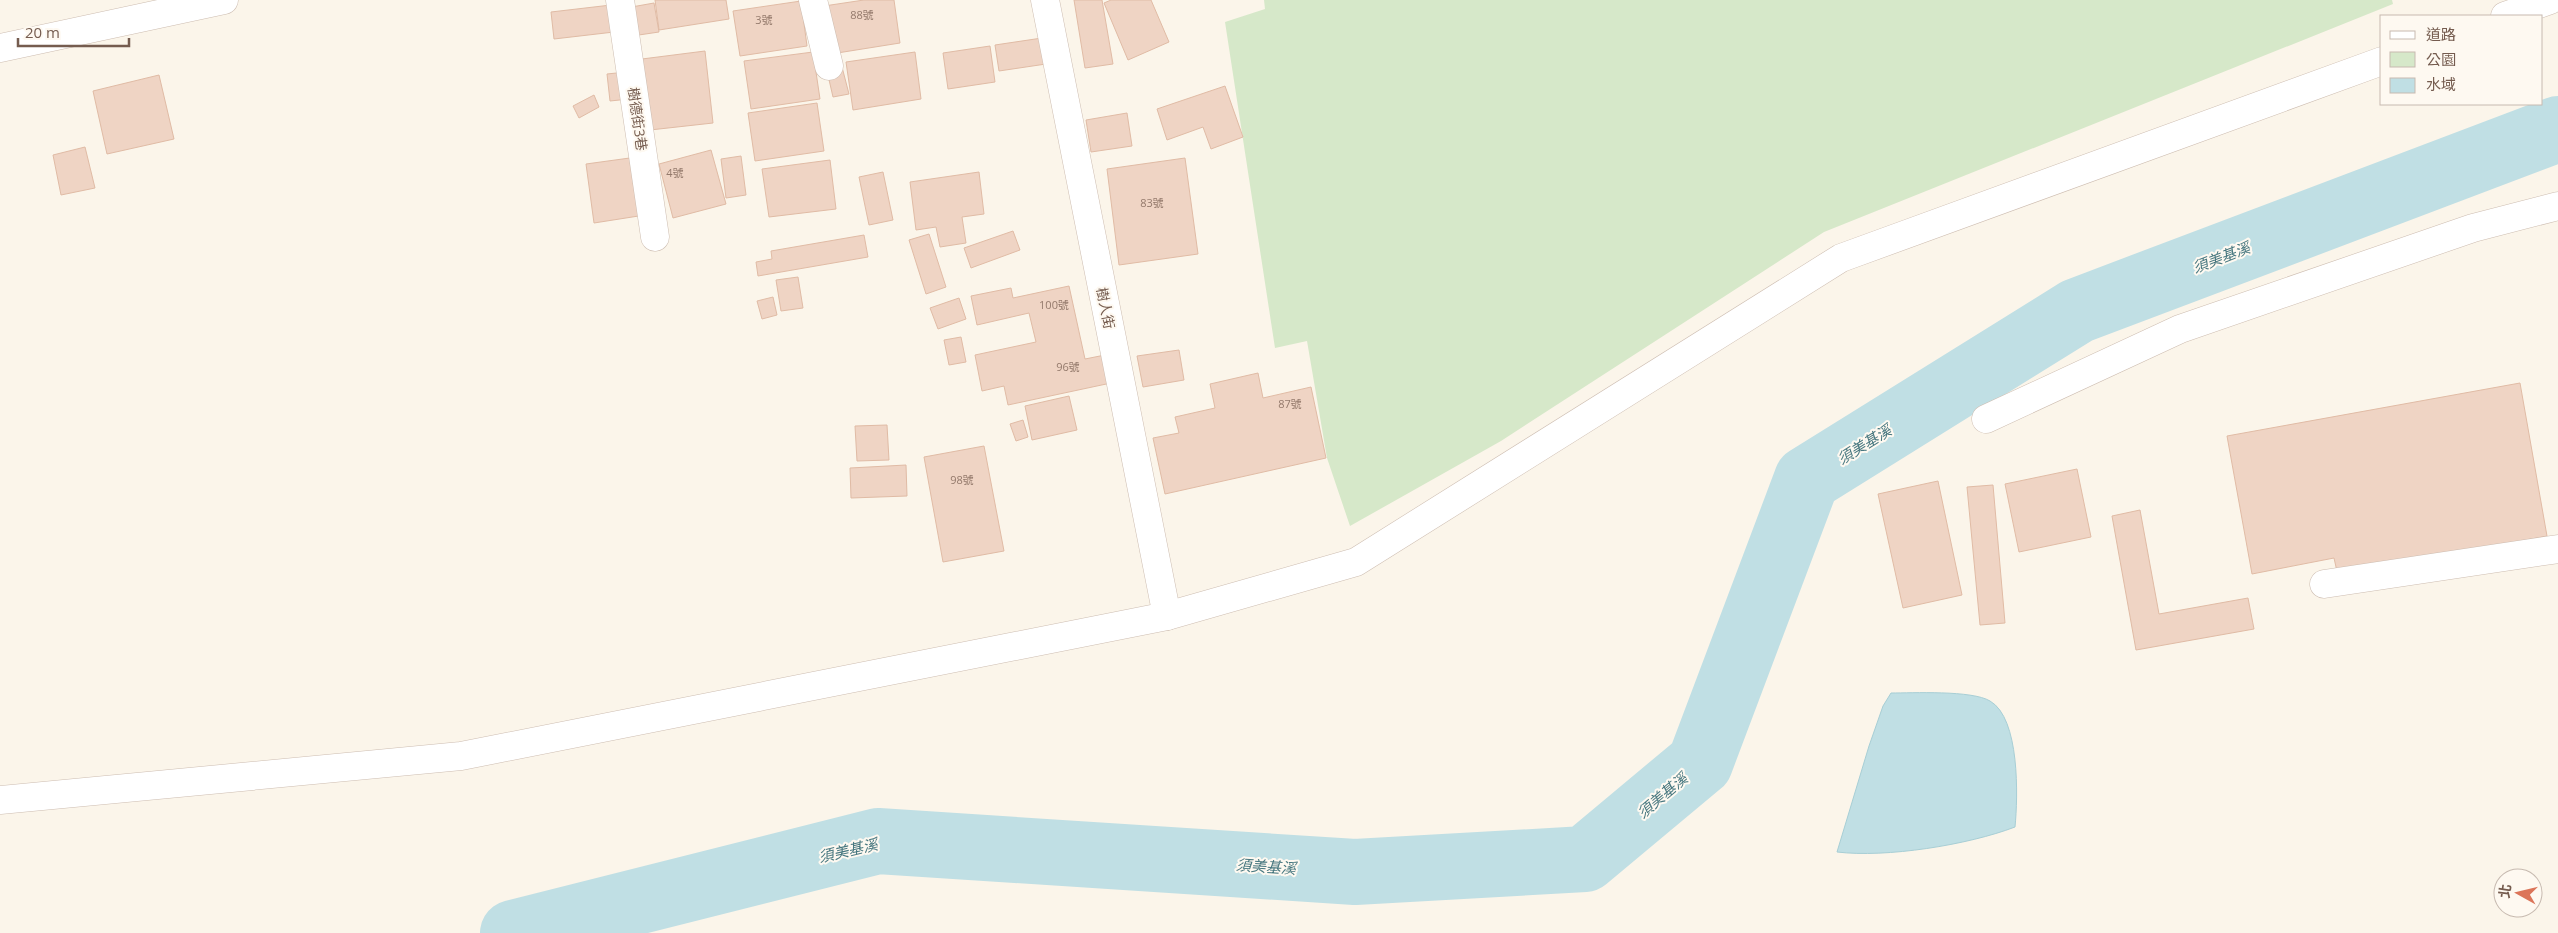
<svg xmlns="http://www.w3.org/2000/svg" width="2558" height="933" font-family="'Open Sans','Noto Sans TC',sans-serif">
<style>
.green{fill:#d6e8c9}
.water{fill:#c0dfe4;stroke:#a7ced5}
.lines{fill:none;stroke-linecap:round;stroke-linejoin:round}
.river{stroke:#c0dfe4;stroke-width:66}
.building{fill:#efd4c4;stroke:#e0bba5}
.minor-casing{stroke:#cdbdb1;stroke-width:29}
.minor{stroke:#fff;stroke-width:28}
.labels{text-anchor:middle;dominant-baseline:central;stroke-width:4;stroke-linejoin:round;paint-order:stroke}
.number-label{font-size:11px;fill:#947a6c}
.street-label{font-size:14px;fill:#755c4f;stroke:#fef9f1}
.water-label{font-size:15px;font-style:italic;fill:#47777f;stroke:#fef9f1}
</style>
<rect width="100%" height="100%" fill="#fbf5ea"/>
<polygon class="green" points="1264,0 2392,0 2393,4 1824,232 1501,441 1350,526 1327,458 1307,341 1275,348 1225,22 1265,9"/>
<path class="water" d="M1891,693C1912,693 1972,690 1990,701C2020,718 2018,797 2015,827C1968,845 1886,858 1837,852L1869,746L1883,706Z"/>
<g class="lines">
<polyline class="river" points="513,933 878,841 1355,872 1585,859 1700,763 1807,479 2077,311 2558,129"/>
</g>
<g class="building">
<polygon points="655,0 726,0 729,19 659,30"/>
<polygon points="864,0 894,0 900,43 831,54 824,6"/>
<polygon points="1074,0 1102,0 1113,64 1085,68"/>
<polygon points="1111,0 1151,0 1169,42 1128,60 1104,3"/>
<polygon points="801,1 807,46 740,56 733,11"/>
<polygon points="654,3 659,32 632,36 626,8"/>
<polygon points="611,5 614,32 554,39 551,12"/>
<polygon points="1042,38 1046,64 999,71 995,45"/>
<polygon points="990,46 995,82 948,89 943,53"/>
<polygon points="705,51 713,123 650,130 642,59"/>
<polygon points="813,52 820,99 751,109 744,61"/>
<polygon points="915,52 921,99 853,110 846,62"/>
<polygon points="842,67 849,94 833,97 827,71"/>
<polygon points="626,72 629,99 610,101 607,74"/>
<polygon points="159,75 174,139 107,154 93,91"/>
<polygon points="1225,86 1243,137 1211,149 1203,127 1167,140 1157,109"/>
<polygon points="594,95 599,107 579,118 573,106"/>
<polygon points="817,103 824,151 755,161 748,113"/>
<polygon points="1127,113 1132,146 1091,152 1086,120"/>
<polygon points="85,147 95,188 61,195 53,155"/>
<polygon points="711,150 726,204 673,218 659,164"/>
<polygon points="741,156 746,195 726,198 721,159"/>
<polygon points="637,157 645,215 594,223 586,164"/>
<polygon points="1185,158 1198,254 1119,265 1107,169"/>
<polygon points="830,160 836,209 769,217 762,169"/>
<polygon points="883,172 893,220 869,225 859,177"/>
<polygon points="979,172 984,214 962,217 966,243 940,247 936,227 916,230 910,182"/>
<polygon points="1013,231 1020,250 971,268 964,248"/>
<polygon points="929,234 946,287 926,294 909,240"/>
<polygon points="864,235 868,257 758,276 756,262 772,259 771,251"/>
<polygon points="798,277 803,308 781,311 776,280"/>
<polygon points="1069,286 1085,359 1105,355 1111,383 1008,405 1004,386 982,391 975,355 1036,342 1029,313 977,325 971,296 1011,288 1013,298"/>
<polygon points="773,297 777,315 762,319 757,301"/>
<polygon points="959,298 966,319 938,329 930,308"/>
<polygon points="961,337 966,362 949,365 944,340"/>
<polygon points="1179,350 1184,380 1143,387 1137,356"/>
<polygon points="1258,373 1263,398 1311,387 1326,458 1165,494 1153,438 1179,433 1175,417 1215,408 1210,384"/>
<polygon points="2520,383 2547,536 2338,576 2334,558 2252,574 2227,436"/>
<polygon points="1069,396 1077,430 1032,440 1025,406"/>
<polygon points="1023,420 1028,437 1016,441 1010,424"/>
<polygon points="887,425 889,460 857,461 855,426"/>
<polygon points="984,446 1004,551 943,562 924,457"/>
<polygon points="906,465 907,496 851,498 850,468"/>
<polygon points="2077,469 2091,537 2019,552 2005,484"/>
<polygon points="1938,481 1962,595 1903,608 1878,494"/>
<polygon points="1993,485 2005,623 1980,625 1967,487"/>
<polygon points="2140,510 2159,614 2248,598 2254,629 2136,650 2112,516"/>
</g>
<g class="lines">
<defs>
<g id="minor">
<polyline points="620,0 655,237"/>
<polyline points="813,0 829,66"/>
<polyline points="1045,0 1167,616"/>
<polyline points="2505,16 2550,0"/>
<polyline points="0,48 224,0"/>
<polyline points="1986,419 2180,329 2473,228 2558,206"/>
<polyline points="2324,584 2558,549"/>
<polyline points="0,800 461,756 1167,616 1356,562 1841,258 2382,61"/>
</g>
</defs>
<use href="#minor" class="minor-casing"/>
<use href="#minor" class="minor"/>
</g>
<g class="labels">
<g class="number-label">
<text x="862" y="14">88號</text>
<text x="764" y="19">3號</text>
<text x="675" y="172">4號</text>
<text x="1152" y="202">83號</text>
<text x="1054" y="304">100號</text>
<text x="1068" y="366">96號</text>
<text x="1290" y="403">87號</text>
<text x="962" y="479">98號</text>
</g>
<g class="street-label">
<text transform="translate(638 119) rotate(82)">樹德街3巷</text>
<text transform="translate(1106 308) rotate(79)">樹人街</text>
</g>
<g class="water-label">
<text transform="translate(2221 257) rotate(-21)">須美基溪</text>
<text transform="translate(1864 444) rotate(-32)">須美基溪</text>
<text transform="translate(1662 795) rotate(-40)">須美基溪</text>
<text transform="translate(848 850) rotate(-13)">須美基溪</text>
<text transform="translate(1266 866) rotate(4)">須美基溪</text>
</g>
</g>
<rect x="2380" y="15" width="162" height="90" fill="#fef9f1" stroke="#c7bab0"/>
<rect x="2390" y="31" width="25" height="8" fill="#ffffff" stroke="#c7bab0"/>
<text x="2426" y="40" font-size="15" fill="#755c4f">道路</text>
<rect x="2390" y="52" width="25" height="15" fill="#d6e8c9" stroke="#c7bab0"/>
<text x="2426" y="65" font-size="15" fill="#755c4f">公園</text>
<rect x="2390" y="78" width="25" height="15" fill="#c0dfe4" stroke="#c7bab0"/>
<text x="2426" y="90" font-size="15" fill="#755c4f">水域</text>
<g transform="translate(2518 893) rotate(278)"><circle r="24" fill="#fef9f1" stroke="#c7bab0"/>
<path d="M0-4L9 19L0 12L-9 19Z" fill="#dc7559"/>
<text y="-8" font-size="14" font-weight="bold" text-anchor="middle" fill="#755c4f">北</text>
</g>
<path d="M18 38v8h111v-8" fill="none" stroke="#755c4f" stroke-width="2.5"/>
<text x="25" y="38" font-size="15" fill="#755c4f" stroke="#fef9f1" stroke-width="4" paint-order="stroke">20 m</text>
</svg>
